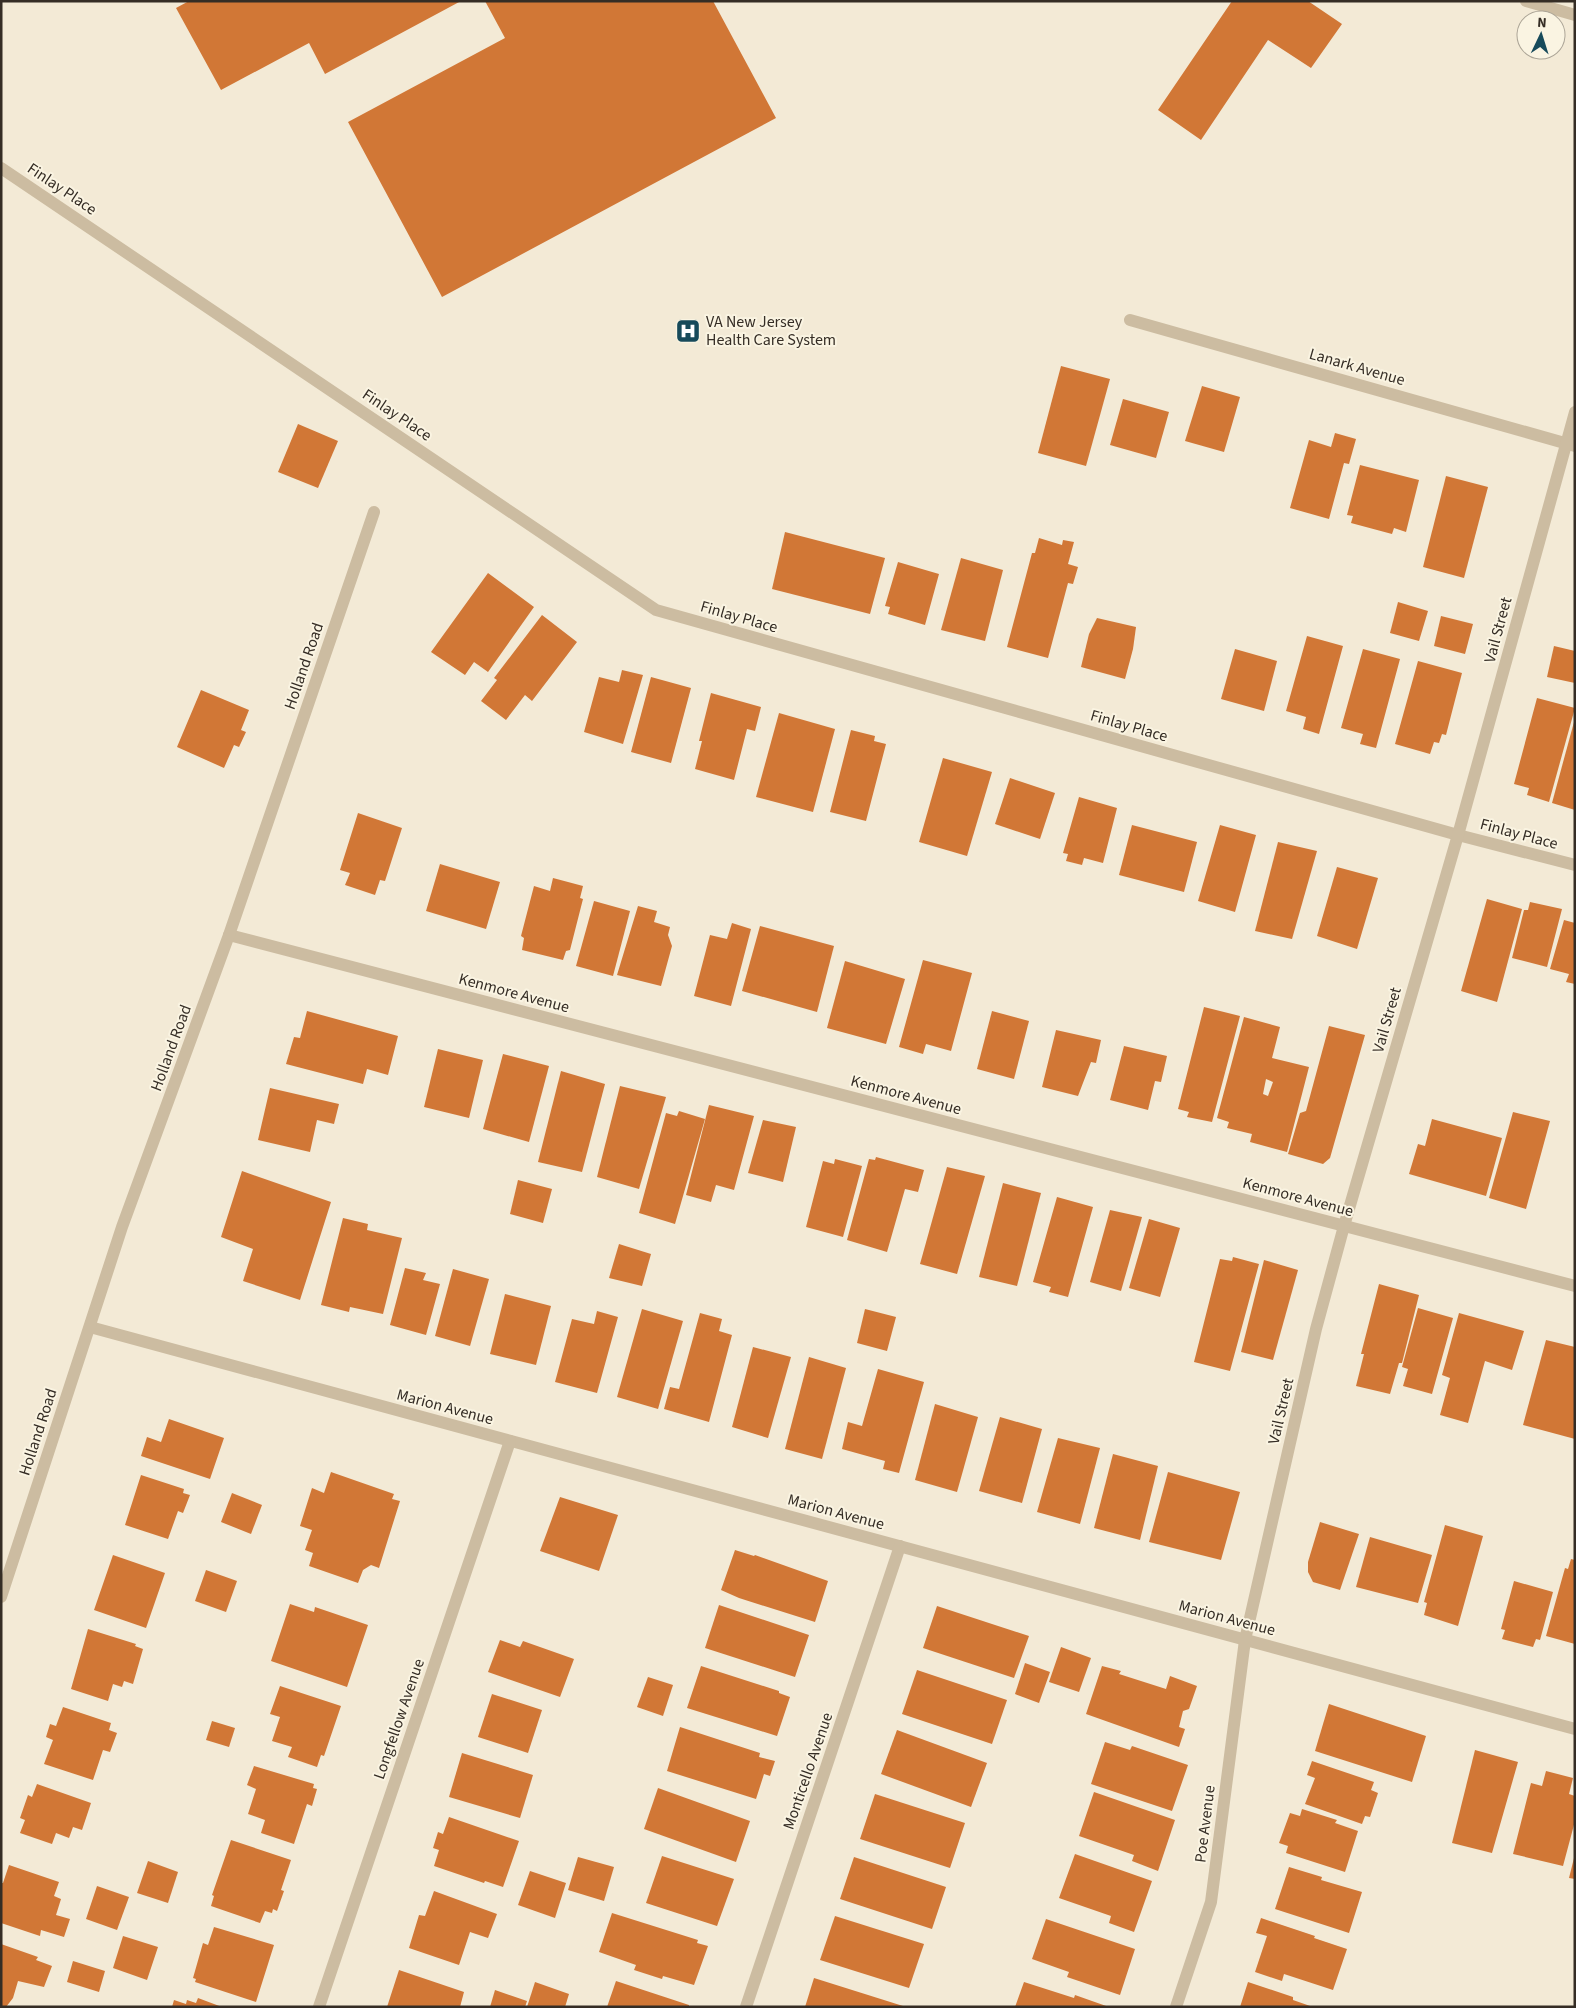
<svg xmlns="http://www.w3.org/2000/svg" width="1576" height="2008" font-family="'Source Sans 3',sans-serif">
<style>
.building{fill:#d17736;fill-rule:evenodd}
.lines{fill:none;stroke-linecap:round;stroke-linejoin:round}
.minor{stroke:#ccbca1;stroke-width:12}
.labels{text-anchor:middle;dominant-baseline:central;stroke-width:4;stroke-linejoin:round;paint-order:stroke}
.street-label{font-size:16px;fill:#352d25;stroke:#faf4e2}
.poi-label{font-size:16px;fill:#352d25;stroke:#faf4e2;text-anchor:start}
</style>
<rect width="100%" height="100%" fill="#f3ead6"/>
<g class="building">
<polygon points="189,1 461,1 325,74 309,43 221,90 176,8"/>
<polygon points="485,1 713,1 776,118 442,297 348,122 505,38"/>
<polygon points="1232,1 1308,1 1342,24 1311,68 1268,40 1201,140 1158,110"/>
<polygon points="1061,366 1110,379 1086,466 1038,453"/>
<polygon points="1202,386 1240,397 1224,452 1185,441"/>
<polygon points="1123,399 1169,412 1156,458 1110,445"/>
<polygon points="298,424 338,441 318,488 278,472"/>
<polygon points="1335,433 1356,439 1349,464 1344,463 1329,519 1290,508 1309,440 1331,447"/>
<polygon points="1360,465 1419,480 1406,532 1394,528 1392,534 1351,523 1353,516 1347,515"/>
<polygon points="1446,476 1488,487 1464,578 1423,567"/>
<polygon points="785,532 885,558 870,614 772,589"/>
<polygon points="1039,538 1062,545 1063,540 1074,542 1068,564 1078,567 1073,584 1068,583 1048,658 1007,647 1032,553 1035,553"/>
<polygon points="961,558 1003,570 985,641 941,630"/>
<polygon points="898,562 939,574 925,625 888,614 890,607 885,606"/>
<polygon points="488,573 534,607 488,672 474,662 465,675 431,652"/>
<polygon points="1398,602 1428,611 1419,641 1390,633"/>
<polygon points="542,615 577,642 532,701 525,695 506,720 481,701 497,680 494,678"/>
<polygon points="1441,616 1473,624 1465,654 1434,646"/>
<polygon points="1097,618 1136,627 1133,649 1125,679 1081,667 1089,634"/>
<polygon points="1307,636 1343,646 1319,734 1303,729 1306,717 1286,711"/>
<polygon points="1554,646 1575,651 1575,683 1547,677"/>
<polygon points="1235,649 1277,661 1264,711 1221,699"/>
<polygon points="1363,649 1400,659 1376,748 1360,744 1363,734 1341,728"/>
<polygon points="1418,661 1462,673 1446,735 1442,734 1439,743 1434,742 1430,754 1395,744"/>
<polygon points="622,670 643,675 623,744 584,732 599,677 619,682"/>
<polygon points="651,677 691,688 671,763 631,752"/>
<polygon points="201,690 249,710 241,730 246,732 239,747 234,745 224,768 177,747"/>
<polygon points="711,693 761,707 755,731 747,729 734,780 695,769 702,741 699,741"/>
<polygon points="1537,698 1575,708 1549,802 1527,795 1529,788 1514,784"/>
<polygon points="779,713 835,729 813,812 756,797"/>
<polygon points="1574,722 1575,722 1575,810 1552,803"/>
<polygon points="851,730 875,736 874,741 886,744 866,821 830,812"/>
<polygon points="943,758 992,772 967,856 919,842"/>
<polygon points="1010,778 1055,793 1040,839 995,824"/>
<polygon points="1079,797 1117,808 1103,863 1084,858 1082,865 1066,861 1068,854 1063,853"/>
<polygon points="358,813 402,828 385,881 380,880 375,895 345,885 350,873 340,870"/>
<polygon points="1132,825 1197,842 1184,892 1119,875"/>
<polygon points="1220,825 1256,835 1235,912 1198,901"/>
<polygon points="1278,842 1317,851 1292,939 1255,931"/>
<polygon points="440,864 500,882 486,929 426,911"/>
<polygon points="1337,867 1378,878 1357,949 1317,936"/>
<polygon points="553,878 583,886 580,898 583,899 570,950 566,951 563,960 522,950 524,938 521,936 534,886 550,891"/>
<polygon points="1487,899 1522,909 1497,1002 1461,991"/>
<polygon points="594,901 630,911 613,976 576,966"/>
<polygon points="1530,902 1562,909 1547,967 1512,958 1524,910 1528,910"/>
<polygon points="638,906 657,911 654,922 670,927 668,935 672,946 661,986 617,975"/>
<polygon points="1564,920 1575,923 1575,984 1566,982 1569,974 1550,969"/>
<polygon points="732,923 751,929 731,1006 694,996 710,935 727,939"/>
<polygon points="760,926 834,946 817,1012 742,991"/>
<polygon points="923,960 972,973 951,1051 926,1044 923,1054 899,1047"/>
<polygon points="845,961 905,979 886,1044 827,1028"/>
<polygon points="1204,1007 1240,1016 1212,1122 1187,1117 1189,1112 1178,1109"/>
<polygon points="307,1011 398,1036 388,1075 367,1069 363,1084 286,1064 294,1037 300,1038"/>
<polygon points="992,1011 1029,1021 1014,1079 977,1069"/>
<path d="M1244,1017L1280,1027L1272,1058L1309,1067L1287,1152L1250,1142L1252,1134L1227,1128L1229,1122L1217,1118ZM1266,1079L1273,1082L1268,1096L1263,1094Z"/>
<polygon points="1329,1026 1365,1035 1330,1158 1323,1164 1288,1154 1300,1113 1306,1111"/>
<polygon points="1056,1030 1101,1040 1096,1063 1091,1062 1078,1096 1042,1087"/>
<polygon points="1124,1046 1167,1056 1161,1082 1155,1081 1148,1110 1110,1100"/>
<polygon points="438,1049 483,1060 469,1118 424,1107"/>
<polygon points="503,1054 549,1066 529,1142 483,1129"/>
<polygon points="561,1071 605,1084 582,1172 538,1162"/>
<polygon points="620,1086 666,1097 639,1189 597,1177"/>
<polygon points="270,1088 339,1104 334,1124 317,1120 310,1152 258,1140"/>
<polygon points="709,1105 754,1116 734,1190 716,1185 711,1202 686,1195"/>
<polygon points="679,1111 705,1119 675,1224 639,1213 666,1113 677,1116"/>
<polygon points="1513,1112 1550,1121 1526,1209 1489,1198"/>
<polygon points="1432,1119 1502,1138 1486,1196 1409,1174 1418,1144 1425,1146"/>
<polygon points="763,1120 796,1127 783,1182 748,1173"/>
<polygon points="876,1157 924,1170 918,1192 905,1189 887,1252 847,1240 869,1159 875,1160"/>
<polygon points="835,1159 862,1166 843,1237 806,1227 823,1161 834,1164"/>
<polygon points="947,1167 985,1176 957,1274 920,1264"/>
<polygon points="242,1171 331,1202 300,1300 243,1281 253,1249 221,1237"/>
<polygon points="518,1180 552,1189 543,1223 510,1214"/>
<polygon points="1003,1183 1041,1193 1017,1286 979,1277"/>
<polygon points="1057,1197 1093,1207 1068,1297 1049,1292 1051,1287 1033,1282"/>
<polygon points="1110,1210 1142,1217 1121,1291 1090,1282"/>
<polygon points="343,1218 368,1224 367,1230 402,1238 383,1314 350,1307 349,1312 321,1305"/>
<polygon points="1149,1219 1180,1228 1160,1297 1129,1288"/>
<polygon points="619,1244 651,1254 642,1286 609,1278"/>
<polygon points="1233,1257 1259,1264 1230,1371 1194,1362 1220,1259 1232,1261"/>
<polygon points="1264,1260 1298,1270 1273,1360 1241,1352"/>
<polygon points="405,1268 426,1273 423,1280 440,1284 426,1335 390,1325"/>
<polygon points="453,1269 489,1279 470,1346 435,1336"/>
<polygon points="1379,1284 1419,1295 1402,1363 1399,1363 1390,1394 1356,1386 1364,1354 1361,1354"/>
<polygon points="505,1294 551,1306 536,1365 490,1354"/>
<polygon points="1418,1308 1453,1318 1432,1394 1403,1386 1408,1369 1402,1367"/>
<polygon points="642,1309 683,1321 658,1409 617,1397"/>
<polygon points="865,1309 896,1317 887,1351 857,1343"/>
<polygon points="597,1311 618,1317 597,1393 555,1382 572,1319 594,1324"/>
<polygon points="700,1313 722,1319 719,1331 732,1335 709,1422 664,1409 670,1387 679,1389"/>
<polygon points="1459,1313 1524,1331 1512,1370 1485,1361 1468,1423 1440,1415 1450,1378 1442,1375"/>
<polygon points="1546,1340 1575,1347 1575,1439 1523,1425"/>
<polygon points="753,1347 791,1357 768,1438 732,1427"/>
<polygon points="809,1357 846,1368 822,1459 785,1449"/>
<polygon points="878,1369 924,1382 899,1473 883,1469 885,1461 842,1449 848,1422 862,1426"/>
<polygon points="935,1404 978,1417 957,1492 915,1480"/>
<polygon points="1000,1417 1042,1429 1022,1503 979,1491"/>
<polygon points="169,1419 224,1438 210,1479 141,1456 147,1437 161,1442"/>
<polygon points="1058,1438 1100,1448 1080,1524 1037,1512"/>
<polygon points="1113,1454 1158,1466 1140,1540 1094,1528"/>
<polygon points="331,1472 394,1494 392,1499 400,1501 379,1568 371,1565 363,1570 358,1583 309,1566 313,1553 305,1550 312,1530 300,1526 312,1488 324,1493"/>
<polygon points="1168,1472 1240,1492 1221,1560 1149,1542"/>
<polygon points="141,1475 184,1489 183,1493 190,1495 183,1513 178,1511 168,1539 125,1525"/>
<polygon points="232,1493 262,1505 251,1534 221,1522"/>
<polygon points="560,1497 618,1515 599,1571 540,1551"/>
<polygon points="1320,1522 1359,1534 1340,1590 1313,1582 1308,1572 1308,1562"/>
<polygon points="1445,1525 1483,1536 1458,1626 1424,1615 1427,1603 1424,1602"/>
<polygon points="1370,1537 1432,1555 1418,1603 1356,1587"/>
<polygon points="735,1550 754,1556 755,1555 828,1581 815,1622 739,1598 721,1590"/>
<polygon points="113,1555 165,1573 146,1628 94,1610"/>
<polygon points="1571,1559 1575,1560 1575,1644 1546,1636 1565,1568 1568,1569"/>
<polygon points="206,1570 237,1581 226,1612 195,1601"/>
<polygon points="1514,1581 1553,1592 1540,1640 1536,1639 1533,1647 1502,1639 1505,1630 1501,1629"/>
<polygon points="290,1604 314,1612 315,1607 368,1625 347,1687 271,1661"/>
<polygon points="719,1605 809,1635 795,1677 705,1648"/>
<polygon points="937,1606 1029,1636 1014,1678 923,1648"/>
<polygon points="88,1629 136,1644 135,1646 143,1649 133,1684 124,1681 122,1687 113,1684 108,1701 71,1689"/>
<polygon points="500,1640 520,1647 523,1641 574,1659 560,1697 488,1672"/>
<polygon points="1061,1647 1091,1658 1079,1692 1049,1682"/>
<polygon points="1025,1663 1050,1672 1039,1703 1015,1694"/>
<polygon points="701,1666 779,1691 779,1693 790,1697 777,1736 687,1708"/>
<polygon points="1102,1666 1121,1671 1119,1674 1166,1689 1170,1676 1197,1686 1189,1709 1183,1711 1179,1727 1185,1729 1179,1747 1086,1714"/>
<polygon points="917,1670 1007,1700 992,1744 902,1714"/>
<polygon points="648,1677 673,1685 663,1716 637,1707"/>
<polygon points="280,1686 341,1706 324,1756 321,1755 317,1767 288,1757 292,1747 272,1741 280,1717 270,1714"/>
<polygon points="492,1694 542,1710 528,1753 478,1737"/>
<polygon points="1329,1704 1426,1736 1412,1782 1315,1751"/>
<polygon points="63,1707 111,1723 109,1730 117,1733 110,1752 103,1750 93,1780 44,1764 53,1740 46,1737 50,1724 56,1726"/>
<polygon points="212,1721 235,1728 229,1747 206,1740"/>
<polygon points="680,1727 760,1753 759,1757 775,1761 770,1776 764,1774 756,1799 667,1771"/>
<polygon points="897,1730 987,1763 971,1807 881,1774"/>
<polygon points="1105,1742 1130,1750 1132,1746 1188,1765 1172,1811 1091,1784"/>
<polygon points="1475,1750 1518,1762 1492,1853 1452,1843"/>
<polygon points="462,1753 533,1775 520,1818 449,1797"/>
<polygon points="1312,1761 1374,1782 1371,1790 1378,1793 1370,1817 1365,1816 1362,1824 1305,1804 1315,1778 1307,1775"/>
<polygon points="254,1766 314,1784 313,1788 317,1789 312,1806 307,1804 294,1844 261,1833 265,1820 248,1814 256,1789 247,1785"/>
<polygon points="1546,1771 1573,1778 1569,1794 1575,1796 1575,1821 1563,1866 1513,1854 1531,1783 1542,1786"/>
<polygon points="37,1784 91,1803 82,1830 73,1827 69,1838 56,1833 52,1844 20,1833 25,1820 20,1818 28,1795 32,1797"/>
<polygon points="658,1788 750,1821 736,1862 644,1829"/>
<polygon points="1094,1792 1175,1820 1158,1871 1132,1861 1134,1855 1079,1836"/>
<polygon points="875,1794 965,1823 950,1868 860,1839"/>
<polygon points="1302,1809 1337,1820 1335,1823 1358,1831 1345,1872 1286,1853 1288,1846 1279,1843 1290,1813 1300,1816"/>
<polygon points="449,1817 519,1841 503,1887 485,1881 484,1883 434,1866 439,1850 433,1848 438,1832 443,1834"/>
<polygon points="231,1840 291,1860 281,1890 284,1891 277,1911 273,1909 272,1913 265,1911 260,1923 211,1906 214,1896 212,1895"/>
<polygon points="1075,1854 1152,1881 1134,1932 1109,1923 1111,1916 1059,1898"/>
<polygon points="662,1856 734,1879 717,1926 646,1903"/>
<polygon points="578,1857 614,1867 604,1901 568,1890"/>
<polygon points="854,1857 946,1887 932,1929 840,1899"/>
<polygon points="1574,1858 1575,1858 1575,1879 1569,1878"/>
<polygon points="148,1861 178,1872 168,1903 137,1893"/>
<polygon points="9,1865 59,1882 54,1896 61,1899 56,1915 70,1919 64,1937 41,1930 40,1936 1,1923 1,1883 3,1883"/>
<polygon points="1289,1867 1322,1877 1321,1880 1362,1892 1349,1933 1275,1909"/>
<polygon points="530,1871 566,1883 555,1918 518,1905"/>
<polygon points="97,1886 129,1897 117,1930 86,1919"/>
<polygon points="434,1891 497,1914 488,1938 470,1932 459,1965 409,1948 419,1915 425,1916"/>
<polygon points="612,1913 698,1940 697,1943 708,1946 694,1985 663,1976 662,1979 634,1970 636,1965 599,1952"/>
<polygon points="835,1916 924,1944 909,1988 820,1960"/>
<polygon points="1261,1918 1315,1936 1314,1938 1347,1949 1333,1990 1284,1974 1282,1981 1255,1972 1267,1936 1256,1933"/>
<polygon points="1046,1919 1135,1949 1120,1995 1067,1977 1069,1972 1032,1959"/>
<polygon points="214,1927 274,1945 256,2002 195,1982 196,1979 193,1978 203,1943 208,1945"/>
<polygon points="123,1936 158,1947 147,1980 113,1968"/>
<polygon points="1,1944 38,1957 36,1960 52,1966 44,1987 18,1981 13,1998 6,2007 1,2007"/>
<polygon points="73,1961 105,1971 99,1992 67,1982"/>
<polygon points="399,1970 464,1992 460,2007 387,2007"/>
<polygon points="814,1978 903,2006 903,2007 805,2007"/>
<polygon points="616,1981 689,2005 689,2007 607,2007"/>
<polygon points="535,1982 569,1994 565,2007 527,2007"/>
<polygon points="1024,1982 1074,1998 1075,1995 1109,2007 1015,2007"/>
<polygon points="1248,1982 1293,1997 1293,2000 1313,2007 1240,2007"/>
<polygon points="495,1990 527,2001 525,2007 490,2007"/>
<polygon points="198,1998 222,2007 172,2007 174,2000 186,2004 187,2000 196,2003"/>
</g>
<g class="lines">
<g class="minor">
<polyline points="1526,1 1575,15"/>
<polyline points="1,168 656,610 1458,835 1575,865"/>
<polyline points="1130,320 1575,446"/>
<polyline points="229,935 1575,1286"/>
<polyline points="90,1327 1575,1729"/>
<polyline points="1,1597 122,1227 229,935 374,512"/>
<polyline points="319,2007 510,1441"/>
<polyline points="746,2007 900,1546"/>
<polyline points="1176,2007 1211,1902 1245,1640 1316,1329 1344,1226 1458,835 1575,412"/>
</g>
</g>
<defs>
<symbol id="hospital-square" viewBox="-11 -11 22 22"><rect x="-9" y="-9" width="18" height="18" rx="4" fill="#174a5a" stroke="#faf4e2"/><path d="M-5-5h3v3.5h4V-5h3V5h-3V1.5h-4V5h-3Z" fill="#fff"/></symbol>
</defs>
<g fill-rule="evenodd">
<use href="#hospital-square" x="674" y="317" width="28" height="28"/>
</g>
<g class="labels">
<g class="street-label">
<text transform="translate(62 189) rotate(34)">Finlay Place</text>
<text transform="translate(1357 367) rotate(16)">Lanark Avenue</text>
<text transform="translate(397 415) rotate(34)">Finlay Place</text>
<text transform="translate(739 617) rotate(16)">Finlay Place</text>
<text transform="translate(1498 630) rotate(-75)">Vail Street</text>
<text transform="translate(304 666) rotate(-71)">Holland Road</text>
<text transform="translate(1129 726) rotate(16)">Finlay Place</text>
<text transform="translate(1519 834) rotate(15)">Finlay Place</text>
<text transform="translate(514 993) rotate(15)">Kenmore Avenue</text>
<text transform="translate(1387 1020) rotate(-74)">Vail Street</text>
<text transform="translate(171 1048) rotate(-70)">Holland Road</text>
<text transform="translate(906 1095) rotate(15)">Kenmore Avenue</text>
<text transform="translate(1298 1197) rotate(15)">Kenmore Avenue</text>
<text transform="translate(445 1407) rotate(15)">Marion Avenue</text>
<text transform="translate(1281 1411) rotate(-77)">Vail Street</text>
<text transform="translate(38 1432) rotate(-72)">Holland Road</text>
<text transform="translate(836 1512) rotate(15)">Marion Avenue</text>
<text transform="translate(1227 1618) rotate(15)">Marion Avenue</text>
<text transform="translate(399 1719) rotate(-71)">Longfellow Avenue</text>
<text transform="translate(808 1771) rotate(-71)">Monticello Avenue</text>
<text transform="translate(1205 1824) rotate(-83)">Poe Avenue</text>
</g>
<g class="poi-label">
<text x="706" y="322">VA New Jersey<tspan x="706" dy="18">Health Care System</tspan></text>
</g>
</g>
<rect width="1576" height="2008" fill="none" stroke="#352d25" stroke-width="5"/>
<g transform="translate(1541 35) rotate(4)"><circle r="24" fill="#faf4e2" stroke="#aba496"/>
<path d="M0-4L9 19L0 12L-9 19Z" fill="#174a5a"/>
<text y="-8" font-size="14" font-weight="bold" text-anchor="middle" fill="#352d25">N</text>
</g>
</svg>
